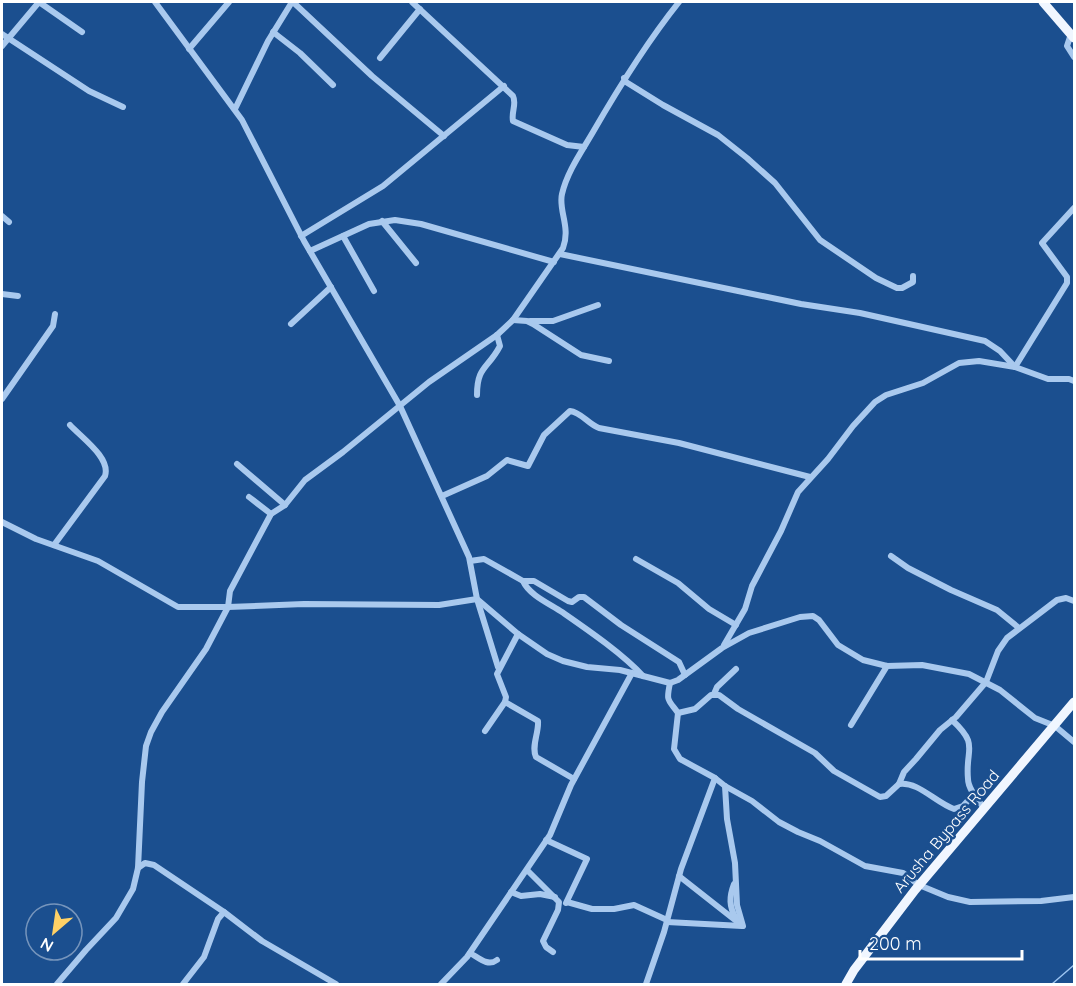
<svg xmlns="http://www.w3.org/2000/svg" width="1076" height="986" font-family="Quicksand,sans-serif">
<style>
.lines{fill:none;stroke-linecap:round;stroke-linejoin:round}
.stream{stroke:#9cc4f0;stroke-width:1.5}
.street{stroke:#a9c9ee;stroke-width:6}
.primary{stroke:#f0f6ff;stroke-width:9}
.labels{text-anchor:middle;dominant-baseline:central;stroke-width:5;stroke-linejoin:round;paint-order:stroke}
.street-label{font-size:16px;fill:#fff;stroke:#1b4f8f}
</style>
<rect width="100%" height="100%" fill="#1b4f8f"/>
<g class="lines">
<polyline class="stream" points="1052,984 1074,965"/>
<g class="street">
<polyline points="155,2 242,120 304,241 400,406 469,557 477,599 518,634 547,654 563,661 587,667 620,670 670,683 678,680 722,648 749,633 800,617 813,616 819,620 838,645 863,660 887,666 922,665 969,674 1000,690 1035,718 1055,726 1074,742"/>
<polyline points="293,2 372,76 444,136"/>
<path d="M412,2L513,96C517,104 511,112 513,121L567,145L584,147"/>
<polyline points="273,32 300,53 333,85"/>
<polyline points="2,34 89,91 123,107"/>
<polyline points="1071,34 1067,46 1074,57"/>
<polyline points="2,46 39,2 82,32"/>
<polyline points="189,49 229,2"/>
<polyline points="380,58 420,9"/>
<polyline points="624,78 626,82 663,105 718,135 747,158 775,183 820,240 876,278 897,288 902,288 913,282 913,276"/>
<polyline points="235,109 268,41 292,2"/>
<polyline points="2,216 9,222"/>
<polyline points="382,221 416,263"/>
<polyline points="301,236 383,186 504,86"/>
<polyline points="343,236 374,291"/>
<polyline points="310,251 369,224 395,220 421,224 554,262"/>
<polyline points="560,254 801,304 860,313 985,341 1000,351 1015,367 1048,379 1069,379 1074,381"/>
<polyline points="2,294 18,296"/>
<polyline points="513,320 527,321 533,324 581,355 609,361"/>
<polyline points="530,321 553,321 598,305"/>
<polyline points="291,324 331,287"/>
<path d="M477,395C477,366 488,369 500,346L497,335"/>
<polyline points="2,399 53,326 55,314"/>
<polyline points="237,464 285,505"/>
<path d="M442,496L487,476L507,460L528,466L544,435L570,411C581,412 588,424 599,428L679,443L810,477"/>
<polyline points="249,497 271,514"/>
<polyline points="2,522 36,539 98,561 178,607 228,607 304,604 439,605 477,599 498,667"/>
<path d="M54,545L105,476C111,458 82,438 70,425"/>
<polyline points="891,556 908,568 951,590 997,610 1019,628"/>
<polyline points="636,559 678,583 709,609 736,625"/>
<polyline points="470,561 484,559 523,581 534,581 568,601 572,602 579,597 584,597 621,625 679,662 685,675"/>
<path d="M523,581C529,595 550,604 562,612C588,630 623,654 643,676"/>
<polyline points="724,645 745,609 752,586 781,531 798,492 828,459 853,426 875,402 886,395 923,383 959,363 979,361 1015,367 1067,283 1067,277 1042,243 1074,208"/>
<path d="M670,683C666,702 668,699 678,713L674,749L680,759L715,778L725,786L752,801L779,822L798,832L820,841L865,866L903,873L919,885L948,897L970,902L1041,901L1074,897"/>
<polyline points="714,694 717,687 736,669"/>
<path d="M505,702L538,721C539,733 531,746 536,757L574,779"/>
<path d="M678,713L695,709L711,695H719L738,709L815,753L834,771L880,797L886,796L899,784C918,781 936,803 954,809L963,806L974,794"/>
<path d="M952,720C980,746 965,748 968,779C968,789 978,800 984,808"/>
<polyline points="851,725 887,666"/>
<polyline points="485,731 505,702 506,697 497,674 518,634"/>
<polyline points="899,784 904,772 916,759 940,730 956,717 986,682 998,651 1007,638 1057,600 1066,598 1074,601"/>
<polyline points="725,786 727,819 735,863 737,905 743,926"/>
<polyline points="546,840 587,859 566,903"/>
<polyline points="138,868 145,863 154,865 224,912 262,941 336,984"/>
<polyline points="527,870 559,902 558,910 543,941 546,947 553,952"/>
<polyline points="679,876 740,924"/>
<path d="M734,884C729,897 729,906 736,919"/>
<polyline points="511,892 521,896 540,894 555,897"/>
<polyline points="567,902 592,909 614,909 634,905 667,920"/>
<polyline points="667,922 742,926"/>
<path d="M470,953C479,958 488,967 497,960"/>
<path d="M57,984L86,950L116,918L133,889L138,868L142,782L146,746L151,732L162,712L206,649L228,607L230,591L271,514L285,505L305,480L343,452L429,382L497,335L513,320L563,248C571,227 558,210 562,194C567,172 582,151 593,132C619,87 647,42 679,2"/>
<polyline points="183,984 204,957 218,919 224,912"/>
<polyline points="441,984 467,957 550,835 571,785 632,673"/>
<polyline points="646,984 664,932 681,869 715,778"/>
</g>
<g class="primary">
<polyline points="1043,2 1074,38"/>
<polyline points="846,984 854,970 915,890 1074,702"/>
</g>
</g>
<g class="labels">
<g class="street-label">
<text transform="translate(946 831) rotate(-50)">Arusha Bypass Road</text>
</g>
</g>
<rect width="1076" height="986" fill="none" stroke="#ffffff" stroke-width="6"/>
<g transform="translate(54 932) rotate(209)"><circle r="28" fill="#1b4f8f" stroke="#7695bc" stroke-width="1.5"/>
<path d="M0-4.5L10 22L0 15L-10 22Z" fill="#ffd166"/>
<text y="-9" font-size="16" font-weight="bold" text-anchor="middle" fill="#ffffff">N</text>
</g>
<path d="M860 950v9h162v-9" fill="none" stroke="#ffffff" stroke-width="3"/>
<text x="869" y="950" font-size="18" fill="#ffffff" stroke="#1b4f8f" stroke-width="4.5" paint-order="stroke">200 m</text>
</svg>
